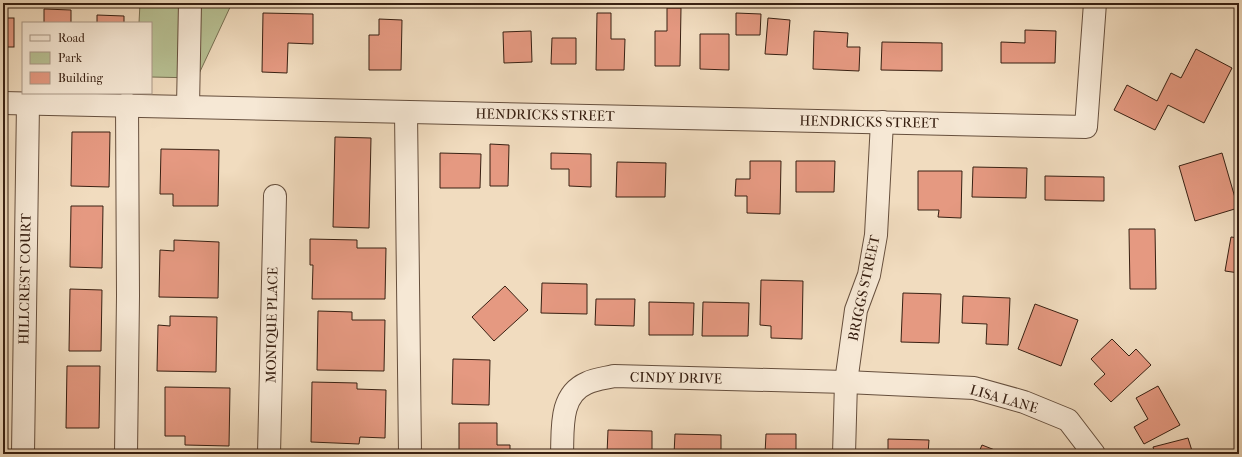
<svg xmlns="http://www.w3.org/2000/svg" width="1242" height="457" font-family="'IM FELL French Canon',serif">
<style>
.green{fill:#b8c194;stroke:#787053}
.building{fill:#e59981;stroke:#382012}
.lines{fill:none;stroke-linecap:round;stroke-linejoin:round}
.minor-casing{stroke:#664f3d;stroke-width:24}
.minor{stroke:#f6e8d5;stroke-width:22}
.labels{text-anchor:middle;dominant-baseline:central;stroke-width:3;stroke-linejoin:round;paint-order:stroke}
.street-label{font-size:14px;fill:#382012;stroke:#f6e8d5}
</style>
<rect width="100%" height="100%" fill="#f1dcbf"/>
<filter id="stains"><feTurbulence type="fractalNoise" baseFrequency=".005" numOctaves="4"/><feColorMatrix values="0 0 0 0 .2 0 0 0 0 .09 0 0 0 0 .02 0 0 0 .5 -.17"/></filter>
<radialGradient id="worn" r=".72"><stop offset=".6" stop-color="#630" stop-opacity="0"/><stop offset="1" stop-color="#630" stop-opacity=".3"/></radialGradient>
<polygon class="green" points="140,3 232,3 197,78 151,77 151,23 139,23"/>
<g class="building">
<polygon points="667,8 681,8 680,66 655,66 655,31 667,31"/>
<polygon points="44,9 71,10 71,23 44,23"/>
<polygon points="263,13 313,14 313,44 288,43 287,73 262,72"/>
<polygon points="597,13 611,13 611,39 625,39 624,70 596,70"/>
<polygon points="736,13 761,14 760,35 736,35"/>
<polygon points="97,15 124,16 124,23 97,23"/>
<rect x="3" y="18" width="11" height="29"/>
<polygon points="768,18 790,20 787,55 765,54"/>
<polygon points="379,19 402,20 401,70 369,70 369,35 379,35"/>
<polygon points="1025,30 1056,31 1055,63 1001,63 1001,42 1025,43"/>
<polygon points="531,31 532,62 504,63 503,32"/>
<polygon points="814,31 848,33 847,47 860,47 859,71 813,69"/>
<polygon points="700,34 729,34 729,70 700,69"/>
<polygon points="552,38 576,38 576,64 551,64"/>
<polygon points="882,42 942,43 942,71 881,70"/>
<polygon points="1196,49 1232,68 1204,123 1168,105 1155,130 1114,110 1127,85 1157,101 1171,73 1181,78"/>
<polygon points="72,132 110,132 109,187 71,186"/>
<polygon points="335,137 371,138 369,228 333,227"/>
<polygon points="490,144 509,145 508,186 490,186"/>
<polygon points="161,149 219,150 218,206 173,206 173,194 160,194"/>
<polygon points="440,153 481,154 480,188 440,188"/>
<polygon points="551,153 591,154 591,187 569,186 569,169 551,169"/>
<polygon points="1222,153 1238,208 1195,221 1179,166"/>
<polygon points="750,161 781,161 780,214 747,213 747,196 735,196 736,179 750,179"/>
<polygon points="796,161 835,161 834,192 796,192"/>
<polygon points="617,162 666,163 665,197 616,197"/>
<polygon points="973,167 1027,168 1026,198 972,197"/>
<polygon points="918,171 962,171 961,218 938,217 939,210 918,210"/>
<polygon points="1045,176 1104,177 1104,201 1045,200"/>
<polygon points="71,206 103,206 102,268 70,267"/>
<polygon points="1129,229 1155,229 1156,289 1130,289"/>
<polygon points="1231,237 1239,238 1239,273 1225,271"/>
<polygon points="310,239 357,240 357,248 386,248 385,299 312,299 313,265 310,265"/>
<polygon points="174,240 219,242 218,298 159,297 160,250 174,251"/>
<polygon points="761,280 803,281 802,339 771,338 771,326 760,325"/>
<polygon points="542,283 587,284 587,314 541,313"/>
<polygon points="505,286 528,310 494,341 472,317"/>
<polygon points="70,289 102,290 101,351 69,351"/>
<polygon points="903,293 941,294 939,343 901,342"/>
<polygon points="963,296 1010,298 1008,345 986,344 987,324 962,323"/>
<polygon points="596,299 635,299 634,326 595,325"/>
<polygon points="649,302 694,303 693,335 649,335"/>
<polygon points="703,302 749,303 748,336 702,336"/>
<polygon points="1035,304 1078,320 1061,366 1018,349"/>
<polygon points="318,311 352,312 352,320 385,320 384,371 317,370"/>
<polygon points="170,316 217,317 216,372 157,371 158,325 170,326"/>
<polygon points="1112,339 1129,356 1136,349 1151,365 1111,402 1094,384 1105,374 1091,359"/>
<polygon points="453,359 490,360 489,405 452,404"/>
<polygon points="67,366 100,366 99,428 66,428"/>
<polygon points="312,382 357,383 357,389 386,390 385,438 360,437 359,444 311,442"/>
<polygon points="1158,386 1180,425 1144,444 1134,427 1148,419 1136,398"/>
<polygon points="165,387 230,388 229,446 185,445 185,436 165,436"/>
<polygon points="459,423 497,423 497,445 510,445 510,454 459,454"/>
<polygon points="608,430 652,431 652,454 607,454"/>
<polygon points="675,434 721,435 721,454 674,454"/>
<polygon points="766,434 796,434 796,454 765,454"/>
<polygon points="1188,438 1193,454 1155,454 1153,447"/>
<polygon points="888,439 929,440 928,454 888,454"/>
<polygon points="982,445 1005,454 978,454"/>
<polygon points="962,450 973,454 961,454"/>
<polygon points="66,452 101,453 101,454 66,454"/>
</g>
<g class="lines">
<defs>
<g id="minor">
<polyline points="3,103 1086,127 1095,3"/>
<polyline points="188,106 190,3"/>
<polyline points="406,112 410,454"/>
<polyline points="23,454 28,103"/>
<polyline points="126,454 128,296 127,104"/>
<polyline points="269,454 275,196"/>
<path d="M562,454C563,429 559,395 587,383C595,379 606,378 614,376L846,382L974,388L1024,402L1068,420L1094,454"/>
<polyline points="844,454 846,382 856,310 869,275 876,235 882,122"/>
</g>
</defs>
<use href="#minor" class="minor-casing"/>
<use href="#minor" class="minor"/>
</g>
<g class="labels">
<g class="street-label">
<text transform="translate(545 115) rotate(1)">HENDRICKS STREET</text>
<text transform="translate(869 122) rotate(1)">HENDRICKS STREET</text>
<text transform="translate(25 279) rotate(-89)">HILLCREST COURT</text>
<text transform="translate(864 288) rotate(-78)">BRIGGS STREET</text>
<text transform="translate(272 325) rotate(-89)">MONIQUE PLACE</text>
<text transform="translate(676 378) rotate(1)">CINDY DRIVE</text>
<text transform="translate(1004 399) rotate(16)">LISA LANE</text>
</g>
</g>
<rect width="1242" height="457" fill="none" stroke="#f1dcbf" stroke-width="16"/>
<rect x="4" y="4" width="1234" height="449" fill="none" stroke="#382012" stroke-width="2"/>
<rect x="8" y="8" width="1226" height="441" fill="none" stroke="#382012"/>
<rect x="22" y="22" width="130" height="72" fill="#f6e8d5" stroke="#aa9887"/>
<rect x="30" y="35" width="20" height="6" fill="#f6e8d5" stroke="#aa9887"/>
<text x="58" y="42" font-size="12" fill="#382012">Road</text>
<rect x="30" y="52" width="20" height="12" fill="#b8c194" stroke="#aa9887"/>
<text x="58" y="62" font-size="12" fill="#382012">Park</text>
<rect x="30" y="72" width="20" height="12" fill="#e59981" stroke="#aa9887"/>
<text x="58" y="82" font-size="12" fill="#382012">Building</text>
<rect width="100%" height="100%" filter="url(#stains)"/>
<rect width="100%" height="100%" fill="url(#worn)"/>
</svg>
